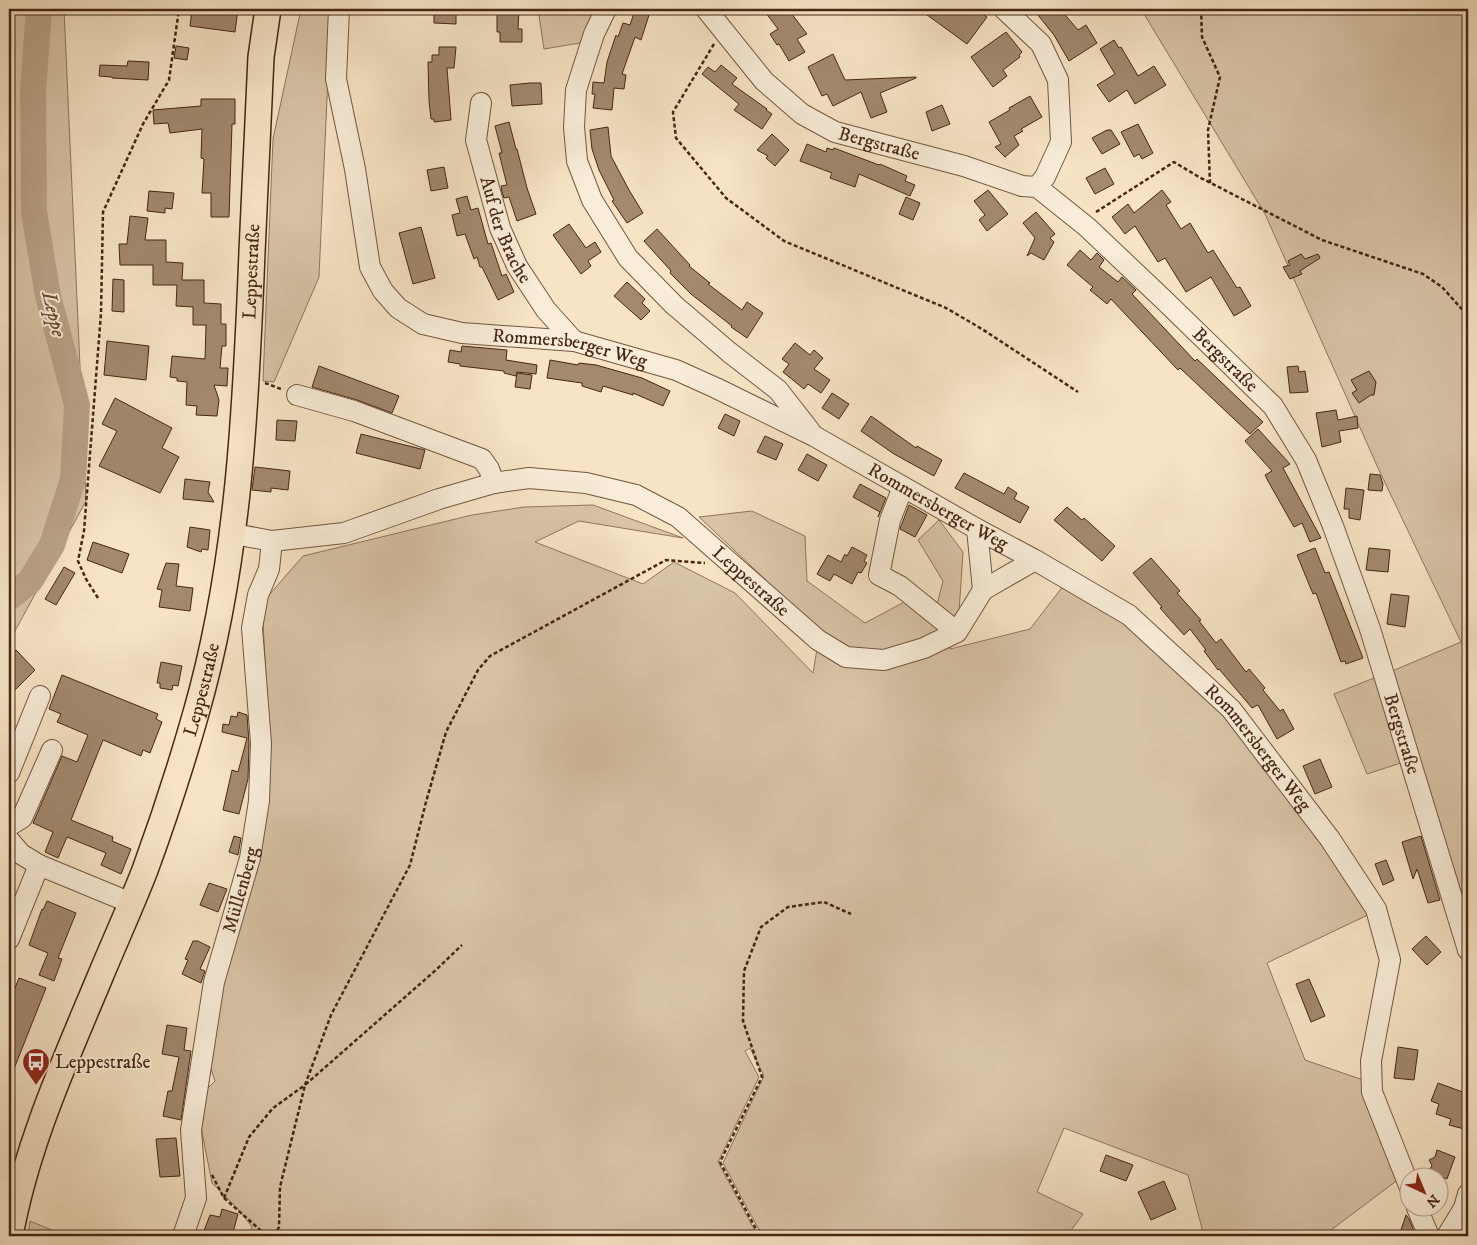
<svg xmlns="http://www.w3.org/2000/svg" width="1477" height="1245" font-family="'IM FELL DW Pica',serif">
<style>
.green{fill:#d8c4a7;stroke:#90755c}
.lines{fill:none;stroke-linecap:round;stroke-linejoin:round}
.river{stroke:#baa388;stroke-width:26}
.building{fill:#a2896f;stroke:#472612}
.minor-casing{stroke:#73563f;stroke-width:22}
.major-casing{stroke:#472612;stroke-width:28}
.path{stroke:#472612;stroke-width:2.5;stroke-dasharray:4 2.5;stroke-linecap:butt}
.minor{stroke:#f9edd9;stroke-width:20}
.major{stroke:#f6e4c5;stroke-width:25}
.labels{text-anchor:middle;dominant-baseline:central;stroke-width:4;stroke-linejoin:round;paint-order:stroke}
.street-label{font-size:19px;fill:#472612;stroke:#f9edd9}
.poi-label{font-size:19px;fill:#472612;stroke:#f9edd9;text-anchor:start}
.water-label{font-size:20px;font-style:italic;fill:#6a4c35;stroke:#f9edd9}
</style>
<rect width="100%" height="100%" fill="#f6e4c5"/>
<filter id="stains"><feTurbulence type="fractalNoise" baseFrequency=".004" numOctaves="4"/><feColorMatrix values="0 0 0 0 .2 0 0 0 0 .09 0 0 0 0 .02 0 0 0 .5 -.17"/></filter>
<radialGradient id="worn" r=".72"><stop offset=".6" stop-color="#630" stop-opacity="0"/><stop offset="1" stop-color="#630" stop-opacity=".3"/></radialGradient>
<g class="green">
<polygon points="9,9 64,9 86,501 10,640 9,639"/>
<polygon points="301,9 331,9 319,277 274,382 263,381 273,139"/>
<polygon points="538,9 607,9 592,41 544,49"/>
<polygon points="1141,9 1468,9 1468,939 1385,674 1461,642 1378,468 1265,214"/>
<polygon points="593,505 683,538 579,521 535,542 643,584 674,562 735,593 813,673 820,631 699,517 752,511 805,536 807,581 865,623 908,600 933,621 943,581 918,540 939,520 963,552 959,612 950,649 1030,629 1067,581 1129,618 1221,713 1327,842 1374,912 1267,963 1305,1060 1366,1081 1399,1179 1323,1236 1204,1236 1188,1175 1064,1128 1037,1192 1083,1214 1067,1236 769,1236 758,1228 723,1163 764,1076 750,1048 745,1051 759,1077 718,1162 755,1231 761,1236 249,1236 252,1227 237,1208 212,1183 199,1117 202,1094 215,1081 208,1060 270,749 262,603 303,556 472,515 524,507"/>
<polygon points="1379,676 1407,761 1367,774 1334,694"/>
<polygon points="30,1221 66,1236 28,1236"/>
</g>
<g class="lines">
<polyline class="river" points="9,598 30,581 52,545 73,479 77,405 48,296 34,212 33,91 39,9"/>
</g>
<g class="building">
<polygon points="192,9 238,9 235,32 190,26"/>
<polygon points="434,9 456,9 456,24 434,23"/>
<polygon points="497,9 519,9 518,29 522,29 522,42 500,42 500,32 497,32"/>
<polygon points="763,9 788,9 807,34 797,39 805,52 789,61 779,44 777,45 770,34 778,29"/>
<polygon points="919,9 975,9 987,17 967,44"/>
<polygon points="1033,9 1060,9 1078,30 1086,25 1097,43 1069,61 1054,35"/>
<polygon points="635,10 649,15 641,40 635,37 622,74 626,75 624,89 614,88 612,110 593,108 595,94 592,94 593,82 604,83 607,62 616,35 618,37 623,23 630,25"/>
<polygon points="1006,32 1022,52 1019,55 1020,57 1003,70 1007,76 993,87 971,57"/>
<polygon points="1114,40 1119,48 1121,47 1138,76 1154,66 1166,85 1135,104 1127,90 1109,102 1097,85 1115,74 1100,49"/>
<polygon points="176,46 189,48 187,60 174,58"/>
<polygon points="439,47 456,47 454,68 447,68 451,120 434,122 434,119 431,119 429,101 428,62 432,62 432,55 439,55"/>
<polygon points="833,54 845,80 916,77 916,78 880,93 887,112 871,118 861,92 833,106 827,94 822,96 808,67"/>
<polygon points="128,61 149,62 148,80 112,78 112,77 99,76 100,65 127,66"/>
<polygon points="721,65 737,78 732,84 767,109 766,110 772,114 762,129 734,110 739,104 702,74 708,67 715,72"/>
<polygon points="530,83 541,83 542,104 512,106 510,85"/>
<polygon points="1030,96 1042,117 1021,129 1023,131 1014,136 1019,145 1005,157 995,147 1001,144 989,122 1010,110 1009,108"/>
<polygon points="201,99 235,99 235,124 232,124 229,217 211,217 211,193 202,193 204,159 201,158 202,129 170,133 168,123 154,124 153,110 201,106"/>
<polygon points="942,105 950,124 932,131 926,112"/>
<polygon points="509,122 516,149 517,149 527,188 536,214 517,221 509,197 504,198 502,192 501,186 507,185 499,153 502,153 495,126"/>
<polygon points="1138,124 1153,153 1142,159 1139,154 1134,157 1121,132"/>
<polygon points="608,127 611,156 629,190 643,213 627,223 612,201 614,200 599,170 592,149 590,130"/>
<polygon points="1107,130 1111,130 1120,144 1102,154 1092,138"/>
<polygon points="772,134 789,150 775,166 766,158 768,156 757,150"/>
<polygon points="807,144 826,152 827,148 833,150 834,148 879,165 880,164 907,176 905,181 915,185 910,196 859,174 855,187 830,178 832,173 800,161"/>
<polygon points="444,167 448,188 431,191 427,170"/>
<polygon points="1105,168 1114,184 1095,194 1086,178"/>
<polygon points="988,190 1008,214 987,231 979,220 985,215 974,201"/>
<polygon points="1162,190 1171,202 1166,205 1181,229 1190,223 1208,253 1213,250 1237,288 1240,287 1251,306 1234,316 1211,277 1186,292 1165,258 1158,262 1135,226 1125,234 1112,217 1128,204 1134,213"/>
<polygon points="149,191 174,193 172,209 165,208 165,213 147,211"/>
<polygon points="467,196 471,210 478,208 488,244 491,243 502,276 506,274 514,292 498,300 482,267 480,267 477,257 474,259 465,234 457,236 452,215 460,213 456,199"/>
<polygon points="906,197 920,203 913,220 899,214"/>
<polygon points="1036,212 1055,234 1050,238 1054,242 1044,260 1031,253 1027,256 1035,238 1023,223"/>
<polygon points="130,216 148,218 145,240 166,240 166,262 183,263 182,280 204,280 204,303 221,304 221,324 226,324 226,346 222,346 220,368 228,368 227,386 214,385 219,400 217,416 196,415 197,406 186,405 187,382 177,381 177,378 170,377 172,356 205,359 206,325 193,325 193,307 176,306 177,285 153,285 153,265 120,265 119,244 127,244"/>
<polygon points="569,224 586,248 595,242 601,252 588,261 591,266 581,274 553,235"/>
<polygon points="421,227 435,278 413,284 399,233"/>
<polygon points="657,229 690,265 689,266 710,283 708,284 742,310 747,302 763,313 747,338 731,327 732,326 691,294 670,273 671,271 644,241"/>
<polygon points="1080,250 1091,260 1097,253 1104,260 1099,267 1118,282 1122,277 1136,290 1132,294 1195,361 1197,359 1263,422 1250,434 1180,368 1178,370 1111,299 1107,304 1090,290 1093,287 1067,265"/>
<polygon points="1301,254 1305,259 1318,254 1320,258 1300,271 1302,274 1290,279 1283,267 1290,265 1288,261"/>
<polygon points="113,279 124,280 124,312 112,311"/>
<polygon points="627,282 645,299 642,303 650,311 641,320 614,296"/>
<polygon points="107,341 149,346 146,380 104,375"/>
<polygon points="795,343 810,355 814,350 823,358 814,369 830,380 821,393 808,384 804,389 783,372 789,364 782,359"/>
<polygon points="462,346 507,350 506,360 537,365 536,374 517,372 516,376 504,373 504,371 460,366 460,364 448,362 450,350 461,352"/>
<polygon points="550,360 578,365 579,363 596,365 642,378 670,391 663,406 633,393 633,395 603,386 601,392 582,386 582,383 547,378"/>
<polygon points="319,366 399,396 392,413 357,400 312,387"/>
<polygon points="1298,366 1299,372 1305,371 1308,392 1290,393 1287,367"/>
<polygon points="1369,371 1376,382 1374,395 1371,395 1359,403 1352,393 1357,390 1351,380"/>
<polygon points="517,373 532,375 530,389 515,387"/>
<polygon points="832,393 849,404 839,419 822,408"/>
<polygon points="115,398 172,428 162,448 179,457 160,493 99,466 117,431 102,424"/>
<polygon points="1336,410 1338,420 1357,416 1358,428 1339,431 1341,442 1322,447 1316,413"/>
<polygon points="725,414 740,421 734,436 718,428"/>
<polygon points="871,416 916,448 917,446 942,460 934,476 894,454 861,431"/>
<polygon points="277,420 297,421 295,441 276,440"/>
<polygon points="1258,429 1290,464 1283,468 1321,538 1310,542 1302,523 1294,527 1268,481 1265,475 1272,471 1245,441"/>
<polygon points="361,434 425,450 420,469 356,453"/>
<polygon points="765,436 783,444 776,460 757,452"/>
<polygon points="807,454 827,465 818,481 798,470"/>
<polygon points="255,467 290,471 288,490 271,488 271,492 252,490"/>
<polygon points="964,473 1004,494 1008,487 1017,493 1014,499 1029,507 1020,523 955,488"/>
<polygon points="1370,474 1380,475 1383,484 1382,491 1368,490"/>
<polygon points="185,479 210,482 208,492 214,502 183,499"/>
<polygon points="860,484 886,498 878,517 880,512 853,497"/>
<polygon points="1346,488 1364,490 1360,520 1349,518 1349,509 1344,509"/>
<polygon points="909,505 927,515 915,537 900,529"/>
<polygon points="1067,507 1082,520 1084,518 1115,546 1102,561 1054,520"/>
<polygon points="190,527 210,530 208,550 202,549 201,552 187,547"/>
<polygon points="93,542 129,554 122,573 87,560"/>
<polygon points="852,547 867,555 864,561 867,563 861,573 858,572 852,584 834,574 830,581 817,574 828,555 841,562 845,554 847,556"/>
<polygon points="1315,548 1325,573 1329,572 1363,658 1346,664 1345,661 1341,662 1316,593 1313,594 1297,555"/>
<polygon points="1369,548 1390,550 1388,572 1366,570"/>
<polygon points="1151,558 1180,591 1177,593 1201,620 1199,621 1216,643 1221,639 1246,672 1249,669 1265,688 1263,690 1280,711 1283,709 1294,729 1277,739 1258,705 1252,708 1219,669 1218,670 1204,651 1206,650 1190,629 1184,635 1160,608 1162,607 1133,573"/>
<polygon points="166,563 179,564 176,586 193,588 190,611 159,607 162,590 157,589"/>
<polygon points="64,567 75,573 56,605 45,599"/>
<polygon points="1391,594 1409,596 1405,627 1387,624"/>
<polygon points="16,650 35,670 9,696 9,658"/>
<polygon points="161,662 182,666 178,686 173,685 172,690 160,688 160,683 157,683"/>
<polygon points="62,675 158,714 156,719 162,722 150,753 143,750 141,756 103,740 71,820 113,837 112,841 131,849 121,874 101,865 106,853 67,837 58,858 45,852 53,832 33,823 62,756 77,762 88,735 57,722 61,714 49,709"/>
<polygon points="238,712 247,715 249,743 248,779 239,814 223,810 232,770 238,772 247,738 222,732 223,724 229,725 231,716 237,717"/>
<polygon points="1320,759 1332,787 1315,794 1303,766"/>
<polygon points="234,836 241,838 238,855 229,852"/>
<polygon points="1421,836 1440,900 1428,903 1417,869 1413,879 1402,842"/>
<polygon points="1386,860 1394,880 1383,885 1375,864"/>
<polygon points="209,883 227,889 218,912 200,905"/>
<polygon points="47,901 76,913 58,958 62,959 54,981 39,975 48,953 29,945 42,909 43,910"/>
<polygon points="1426,936 1441,952 1427,965 1412,949"/>
<polygon points="193,941 198,941 210,947 200,969 205,971 201,983 182,974 188,960 185,959"/>
<polygon points="19,978 46,988 10,1079 9,1003"/>
<polygon points="1309,979 1325,1016 1311,1022 1296,984"/>
<polygon points="167,1025 187,1028 184,1050 191,1051 181,1120 163,1116 168,1091 172,1091 179,1057 162,1054"/>
<polygon points="1398,1047 1418,1050 1414,1080 1394,1078"/>
<polygon points="1438,1083 1468,1094 1468,1130 1449,1125 1451,1119 1436,1114 1439,1104 1431,1101"/>
<polygon points="176,1138 180,1176 160,1177 156,1139"/>
<polygon points="1437,1150 1455,1157 1447,1179 1429,1172 1432,1165 1429,1160 1435,1157"/>
<polygon points="1106,1155 1133,1165 1126,1181 1100,1171"/>
<polygon points="1164,1181 1176,1209 1151,1220 1138,1192"/>
<polygon points="222,1209 238,1214 232,1236 202,1236 210,1215 220,1217"/>
<polygon points="1406,1215 1409,1219 1416,1236 1399,1236"/>
</g>
<g class="lines">
<defs>
<g id="minor">
<path id="s1" d="M339,9L336,79L355,169L370,267L383,291L398,308L423,324L462,333L574,341L676,370L716,388L814,436L977,529L1035,560L1129,615L1231,709L1330,839L1376,909L1390,960L1371,1061L1372,1092L1410,1188"/>
<polyline points="606,9 594,34 576,90 574,127 577,161 592,200 628,258 674,305 729,352 778,390 810,431"/>
<path id="s2" d="M706,9L764,81L802,114L835,132L964,166L1022,186L1037,187L1087,227L1164,300L1273,406L1306,460L1333,526L1370,629L1468,950"/>
<polyline points="1004,9 1041,44 1058,80 1061,142 1045,177 1037,187"/>
<path id="s3" d="M481,103L476,140L500,228L517,266L546,310L574,341"/>
<polyline points="297,395 354,411 482,459 489,469 494,483"/>
<polyline points="903,487 890,520 879,575 900,586 957,632"/>
<polyline points="977,529 983,590"/>
<path id="s4" d="M234,534L272,541L344,533L439,499L494,483L529,478L586,483L636,495L678,517L818,640L846,657L884,660L924,648L957,632L983,590L1035,560"/>
<polyline points="9,773 40,696"/>
<polyline points="9,826 22,818 52,750"/>
<polyline points="9,840 21,854 39,865"/>
<polyline points="9,939 39,865 131,903"/>
<polyline points="1417,1208 1429,1236"/>
<path id="s5" d="M183,1236L196,1198L191,1130L214,982L250,858L259,801L261,743L252,628L258,595L269,569L272,541"/>
<polyline points="1447,1236 1464,1208 1468,1194"/>
</g>
<g id="major">
<path id="s6" d="M10,1236C26,1146 65,1061 100,977C115,941 131,906 145,870C164,818 181,766 196,713C239,563 246,407 252,252C255,187 258,122 261,57L268,9"/>
</g>
</defs>
<use href="#minor" class="minor-casing"/>
<use href="#major" class="major-casing"/>
<g class="path">
<polyline points="1201,9 1202,37 1220,77 1208,130 1210,183"/>
<polyline points="714,44 673,112 676,138 726,198 784,241 946,308 982,329 1078,392"/>
<polyline points="1096,212 1174,162 1199,177 1322,240 1423,274 1442,287 1468,316"/>
<polyline points="265,383 281,389"/>
<polyline points="98,598 86,579 78,561 84,531 101,313 103,212 143,124 169,80 179,9"/>
<polyline points="212,1175 224,1198 267,1236"/>
<polyline points="224,1198 249,1137 273,1108 305,1085 331,1015 410,865 426,802 446,732 478,670 490,656 666,560 705,563"/>
<polyline points="274,1236 279,1227 280,1187 305,1085 437,969 462,945"/>
<polyline points="766,1236 756,1229 720,1162 762,1077 743,1021 744,971 761,927 788,907 824,902 851,914"/>
</g>
<use href="#minor" class="minor"/>
<use href="#major" class="major"/>
</g>
<defs>
<symbol id="bus-pin" viewBox="-11 -11 22 30"><path d="M0 17L-7.5 6A9.5 9.5 0 1 1 7.5 6Z" fill="#8f2418" stroke="#f9edd9"/><path d="M-5-6H5V4H4V6H2V4H-2V6H-4V4H-5ZM-3.5-4V0h7V-4ZM-3.5 1.2v1.5H-2V1.2ZM2 1.2v1.5H3.5V1.2Z" fill="#fff"/></symbol>
</defs>
<g fill-rule="evenodd">
<use href="#bus-pin" x="20" y="1046" width="32" height="43"/>
</g>
<g class="labels">
<g class="street-label">
<text stroke="none"><textPath href="#s2" startOffset="226">Bergstraße</textPath></text>
<text stroke="none"><textPath href="#s3" startOffset="132">Auf der Brache</textPath></text>
<text stroke="none"><textPath href="#s6" startOffset="1002">Leppestraße</textPath></text>
<text stroke="none"><textPath href="#s1" startOffset="490">Rommersberger Weg</textPath></text>
<text stroke="none"><textPath href="#s2" startOffset="646">Bergstraße</textPath></text>
<text stroke="none"><textPath href="#s1" startOffset="895">Rommersberger Weg</textPath></text>
<text stroke="none"><textPath href="#s4" startOffset="558">Leppestraße</textPath></text>
<text stroke="none"><textPath href="#s6" startOffset="580">Leppestraße</textPath></text>
<text stroke="none"><textPath href="#s2" startOffset="1066">Bergstraße</textPath></text>
<text stroke="none"><textPath href="#s1" startOffset="1300">Rommersberger Weg</textPath></text>
<text stroke="none"><textPath href="#s5" startOffset="354">Müllenberg</textPath></text>
</g>
<g class="poi-label">
<text x="55" y="1062">Leppestraße</text>
</g>
<g class="water-label">
<text transform="translate(53 314) rotate(76)">Leppe</text>
</g>
</g>
<rect width="1477" height="1245" fill="none" stroke="#f6e4c5" stroke-width="30"/>
<rect x="10" y="10" width="1457" height="1225" fill="none" stroke="#472612" stroke-width="2.5"/>
<rect x="15" y="15" width="1447" height="1215" fill="none" stroke="#472612"/>
<g transform="translate(1424 1192) rotate(136)"><circle r="24" fill="#f9edd9" stroke="#b29d89"/>
<path d="M0-4L9 19L0 12L-9 19Z" fill="#8f2418"/>
<text y="-8" font-size="14" font-weight="bold" text-anchor="middle" fill="#472612">N</text>
</g>
<rect width="100%" height="100%" filter="url(#stains)"/>
<rect width="100%" height="100%" fill="url(#worn)"/>
</svg>
